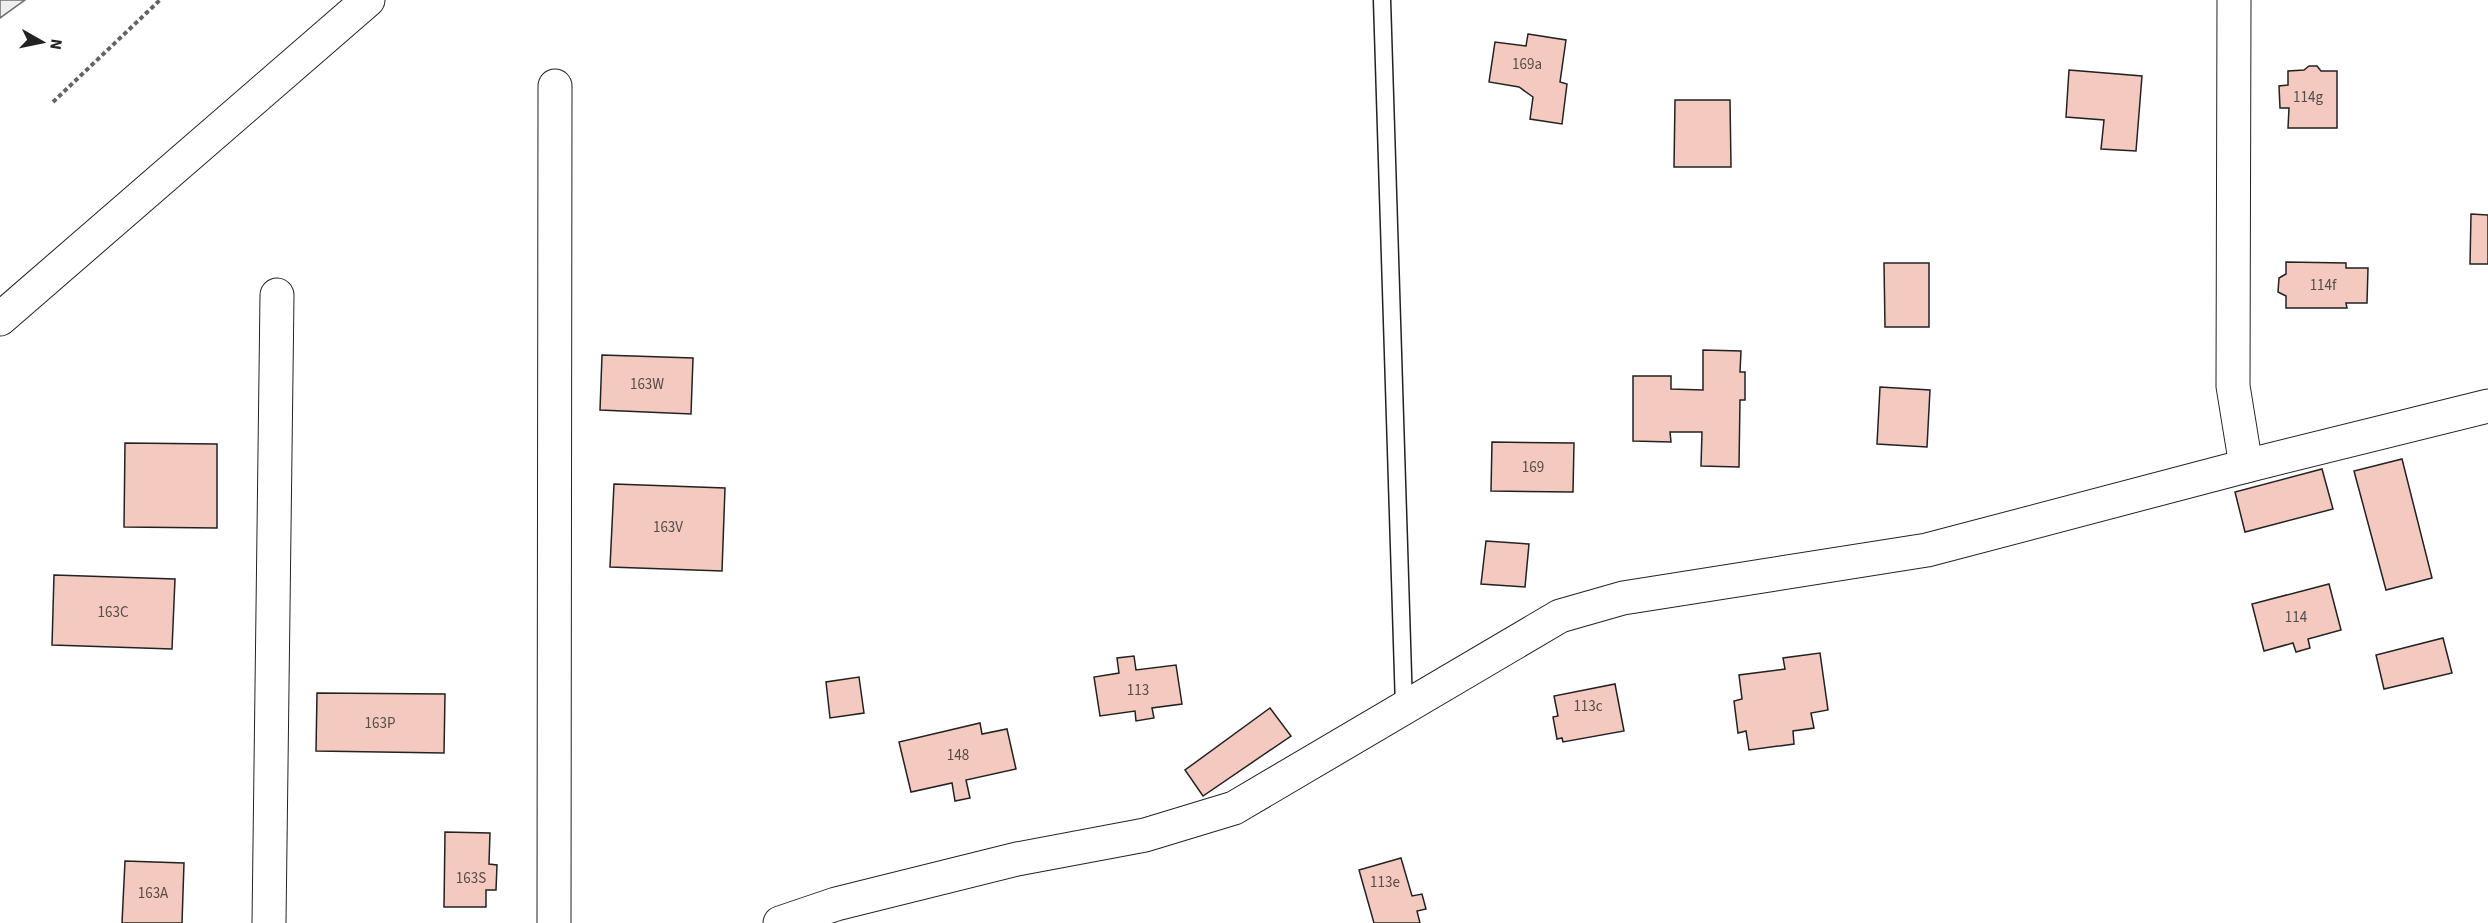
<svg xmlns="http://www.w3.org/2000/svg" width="2488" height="923" font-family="'Source Sans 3',sans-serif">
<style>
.green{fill:#eee;stroke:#6f6f6f;stroke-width:1.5}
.building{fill:#f3c9c0;stroke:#222;stroke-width:1.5}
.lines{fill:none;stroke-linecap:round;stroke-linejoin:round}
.lane-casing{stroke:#222;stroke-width:19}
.street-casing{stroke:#222;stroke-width:35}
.primary-casing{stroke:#222;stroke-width:35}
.path{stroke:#646464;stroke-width:4;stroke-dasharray:4.5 3;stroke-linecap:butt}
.lane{stroke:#fff;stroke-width:16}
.street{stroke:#fff;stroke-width:33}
.primary{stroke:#fff;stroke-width:33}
.labels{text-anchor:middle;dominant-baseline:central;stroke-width:4.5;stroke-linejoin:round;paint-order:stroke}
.number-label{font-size:15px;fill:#564c4a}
</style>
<rect width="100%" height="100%" fill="#fff"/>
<polygon class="green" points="0,0 25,0 0,18"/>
<g class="building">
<polygon points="1528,34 1566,40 1560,82 1567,84 1562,124 1530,119 1533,97 1519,87 1489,82 1495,42 1526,46"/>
<polygon points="2309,66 2317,66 2321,71 2337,71 2337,128 2288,128 2289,108 2280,108 2279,86 2288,85 2288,71 2304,70"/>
<polygon points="2069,70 2142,76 2136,151 2101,149 2104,120 2066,117"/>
<polygon points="1675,100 1730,100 1731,167 1674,167"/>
<polygon points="2471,214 2488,215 2488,264 2470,264"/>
<polygon points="2286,262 2346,263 2346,268 2368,268 2367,303 2346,303 2347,308 2286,308 2286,296 2278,292 2279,278 2286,274"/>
<polygon points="1884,263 1929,263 1929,327 1885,327"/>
<polygon points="1703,350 1741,351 1740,372 1745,372 1745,400 1740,400 1739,467 1701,466 1702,432 1670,432 1671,442 1633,441 1633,376 1671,376 1671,389 1703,390"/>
<polygon points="602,355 693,358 691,414 600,410"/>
<polygon points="1880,387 1930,390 1927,447 1877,444"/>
<polygon points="1492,442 1574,443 1573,492 1491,491"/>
<polygon points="125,443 217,444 217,528 124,527"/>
<polygon points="2402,459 2432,578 2386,590 2354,471"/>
<polygon points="2322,469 2333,509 2245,532 2235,492"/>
<polygon points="614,484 725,488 722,571 610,567"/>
<polygon points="1486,541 1529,544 1525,587 1481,584"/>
<polygon points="54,575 175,579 172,649 52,645"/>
<polygon points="2329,584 2341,630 2308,639 2310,648 2296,652 2293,643 2264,651 2252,604"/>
<polygon points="2443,638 2452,673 2384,689 2376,655"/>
<polygon points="1820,653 1828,710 1811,713 1814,728 1793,731 1794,744 1749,750 1746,731 1738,733 1734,701 1742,699 1739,675 1785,669 1783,658"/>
<polygon points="1134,656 1136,670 1176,665 1182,704 1152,708 1154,718 1136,721 1135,711 1100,716 1094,677 1119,673 1117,658"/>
<polygon points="859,677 864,713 830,718 826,682"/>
<polygon points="1615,684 1624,731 1563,742 1562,738 1557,739 1553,717 1558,716 1554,696"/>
<polygon points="317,693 445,694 444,753 316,751"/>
<polygon points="1270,708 1291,736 1203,796 1185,770"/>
<polygon points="980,723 982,734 1007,729 1016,769 966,780 970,798 955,801 952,783 911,792 899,742"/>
<polygon points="445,832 490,833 489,864 497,865 496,890 486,890 486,907 444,907"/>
<polygon points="1401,858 1412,896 1422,894 1426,909 1417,911 1420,923 1374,923 1359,870"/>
<polygon points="125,861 184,863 182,923 122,923"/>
</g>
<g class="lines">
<defs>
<polyline id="lane" points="1382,0 1404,707"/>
<g id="street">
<polyline points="2234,0 2233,386 2246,466"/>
<polyline points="269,923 277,295"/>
<polyline points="554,923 555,86"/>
<polyline points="780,923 836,904 1017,859 1145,835 1234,808 1560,616 1623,598 1927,550 2246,466 2488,406"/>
</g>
<polyline id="primary" points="0,319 368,0"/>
</defs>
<use href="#lane" class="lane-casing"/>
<use href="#street" class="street-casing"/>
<use href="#primary" class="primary-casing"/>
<polyline class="path" points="53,102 160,0"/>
<use href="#lane" class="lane"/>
<use href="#street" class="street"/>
<use href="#primary" class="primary"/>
</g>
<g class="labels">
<g class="number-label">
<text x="1527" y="64">169a</text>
<text x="2308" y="97">114g</text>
<text x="2323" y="285">114f</text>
<text x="647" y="384">163W</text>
<text x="1533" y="467">169</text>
<text x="668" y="527">163V</text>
<text x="113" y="612">163C</text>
<text x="2296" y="617">114</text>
<text x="1138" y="690">113</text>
<text x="1588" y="706">113c</text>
<text x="380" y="723">163P</text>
<text x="958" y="755">148</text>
<text x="471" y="878">163S</text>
<text x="1385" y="882">113e</text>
<text x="153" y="893">163A</text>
</g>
</g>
<g transform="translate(42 42) rotate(99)" stroke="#ffffff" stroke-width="4.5" paint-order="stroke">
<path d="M0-4.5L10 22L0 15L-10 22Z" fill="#222222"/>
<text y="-9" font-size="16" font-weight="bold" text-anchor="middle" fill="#222222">N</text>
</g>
</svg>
